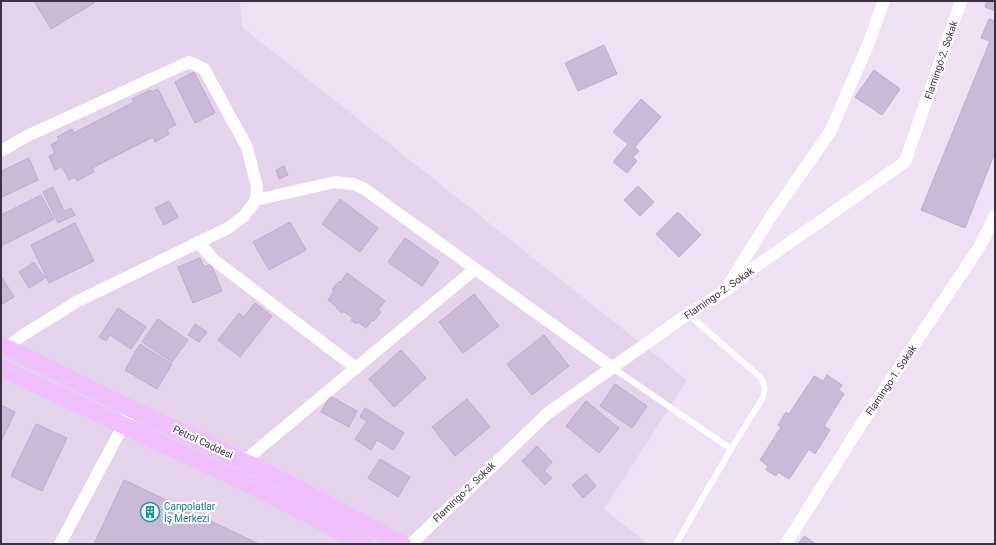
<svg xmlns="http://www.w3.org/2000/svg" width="996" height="545" font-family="Roboto,sans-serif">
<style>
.residential{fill:#e4d3eb}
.building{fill:#ccb9d8;stroke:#c1a8d1}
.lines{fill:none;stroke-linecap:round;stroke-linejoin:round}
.lane{stroke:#fff;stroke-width:6}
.street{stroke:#fff;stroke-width:12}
.secondary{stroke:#f0bfff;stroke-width:17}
.labels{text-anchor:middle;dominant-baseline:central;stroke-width:4;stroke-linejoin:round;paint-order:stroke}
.street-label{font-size:10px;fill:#3d3244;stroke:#fff}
.culture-label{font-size:10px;fill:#0d838f;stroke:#fff;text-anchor:start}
</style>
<rect width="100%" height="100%" fill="#eee1f3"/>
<polygon class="residential" points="1,1 240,1 242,27 687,380 604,509 648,544 1,544"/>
<g class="building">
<polygon points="34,1 93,1 94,3 51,29"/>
<polygon points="987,1 995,1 995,11 985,7"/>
<polygon points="989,19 995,21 995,152 965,228 921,210 990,41 981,38"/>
<polygon points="604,45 617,74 578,91 565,63"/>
<polygon points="874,70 900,89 882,115 855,97"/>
<polygon points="194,72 215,113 195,123 175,82"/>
<polygon points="158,89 176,125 167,129 169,134 155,142 153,137 92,168 94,172 77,181 75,177 69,180 62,166 55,170 49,156 55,153 51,145 59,140 57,137 72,129 74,133 134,102 132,99 150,90 151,92"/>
<polygon points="641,99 661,117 635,147 639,151 633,157 637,161 627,173 613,162 628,144 613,132"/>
<polygon points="29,158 38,180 2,197 1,171"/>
<polygon points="284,166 288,175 279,179 276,170"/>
<polygon points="638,186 654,202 640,216 624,200"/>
<polygon points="53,187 64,211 71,208 75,215 58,223 43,192"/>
<polygon points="41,195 54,219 1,246 1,215"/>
<polygon points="340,199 378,228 360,252 322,224"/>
<polygon points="169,201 178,217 164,225 155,208"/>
<polygon points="678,212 701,235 679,257 656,234"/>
<polygon points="290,222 306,250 269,270 253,242"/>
<polygon points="75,223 94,261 49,283 31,245"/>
<polygon points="405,238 439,262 422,286 388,262"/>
<polygon points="200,258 204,267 211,264 222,291 193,303 178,267"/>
<polygon points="34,262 45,278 29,288 19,272"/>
<polygon points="347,273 385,301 378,310 381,312 374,321 372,320 366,328 358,322 356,324 351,320 353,318 343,311 342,313 336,308 337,307 328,300 334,291 332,290 339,281 341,282"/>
<polygon points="1,276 14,297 1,305"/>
<polygon points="474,294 499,326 463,353 439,322"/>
<polygon points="255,303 272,316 240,357 218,340 239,313 244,317"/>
<polygon points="118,308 146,327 131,349 110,335 106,341 99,337"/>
<polygon points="158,319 188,340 172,362 142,342"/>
<polygon points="195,324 207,332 199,342 188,335"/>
<polygon points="544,335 569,366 532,395 507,364"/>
<polygon points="140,344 172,364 157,389 125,370"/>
<polygon points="401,350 426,378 394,407 369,379"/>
<polygon points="827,375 842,385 839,390 844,394 824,426 830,430 815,454 809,449 789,479 778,472 776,476 766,470 768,466 760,460 781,427 778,425 786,412 789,414 814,376 823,381"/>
<polygon points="615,384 647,406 632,428 600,406"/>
<polygon points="330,396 357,411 349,427 321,412"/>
<polygon points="467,399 490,427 455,456 432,427"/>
<polygon points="586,401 619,428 599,453 566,426"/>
<polygon points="1,405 15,412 1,442"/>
<polygon points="365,408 404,433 393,450 377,440 371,450 355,439 367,421 360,417"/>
<polygon points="36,424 67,438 42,491 11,476"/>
<polygon points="537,446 552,462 544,471 552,478 545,485 522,461"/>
<polygon points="380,459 410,477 398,497 368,478"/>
<polygon points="586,474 596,486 583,498 572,485"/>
<polygon points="124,480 259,544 94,544"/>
<polygon points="804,536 816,544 798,544"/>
</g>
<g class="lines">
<g class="lane">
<polyline points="613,368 731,449"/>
<path d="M676,544L731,449L762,399C766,391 765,384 760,377L688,314"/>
</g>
<g class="street">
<polyline points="1,151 25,137 189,62 204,69 247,147 257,187 256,200 244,216 228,228 78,301 23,335 7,347"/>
<polyline points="256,200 335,182 353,184 363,188 613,368"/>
<polyline points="198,242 214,260 356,368"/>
<polyline points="729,284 770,218 830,132 867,47 884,1"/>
<polyline points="244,461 475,269"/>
<polyline points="60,544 132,409"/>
<polyline points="411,544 548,413 688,314 725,291 758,265 905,162 961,1"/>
<polyline points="786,544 862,423 980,246 995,216"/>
</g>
<g class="secondary">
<polyline points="1,345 132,409 272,475 402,544"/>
<polyline points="1,368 261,490 364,544"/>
</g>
</g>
<defs>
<symbol id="building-ring" viewBox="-11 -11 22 22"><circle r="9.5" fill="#fff" stroke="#0f9aa8" stroke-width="1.5"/><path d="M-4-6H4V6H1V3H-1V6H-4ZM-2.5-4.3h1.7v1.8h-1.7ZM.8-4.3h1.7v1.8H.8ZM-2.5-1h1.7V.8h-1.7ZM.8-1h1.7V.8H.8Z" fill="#0f9aa8"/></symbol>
</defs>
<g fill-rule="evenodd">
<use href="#building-ring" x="139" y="501" width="22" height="22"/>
</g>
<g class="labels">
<g class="street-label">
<text transform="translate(941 60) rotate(-71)">Flamingo-2. Sokak</text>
<text transform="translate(719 293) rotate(-35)">Flamingo-2. Sokak</text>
<text transform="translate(891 380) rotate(-56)">Flamingo-1. Sokak</text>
<text transform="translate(203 442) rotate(25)">Petrol Caddesi</text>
<text transform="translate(464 492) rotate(-44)">Flamingo-2. Sokak</text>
</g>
<g class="culture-label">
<text x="164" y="506">Canpolatlar<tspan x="164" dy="12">İş Merkezi</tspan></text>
</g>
</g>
<rect width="996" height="545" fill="none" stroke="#3d3244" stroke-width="4"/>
</svg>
